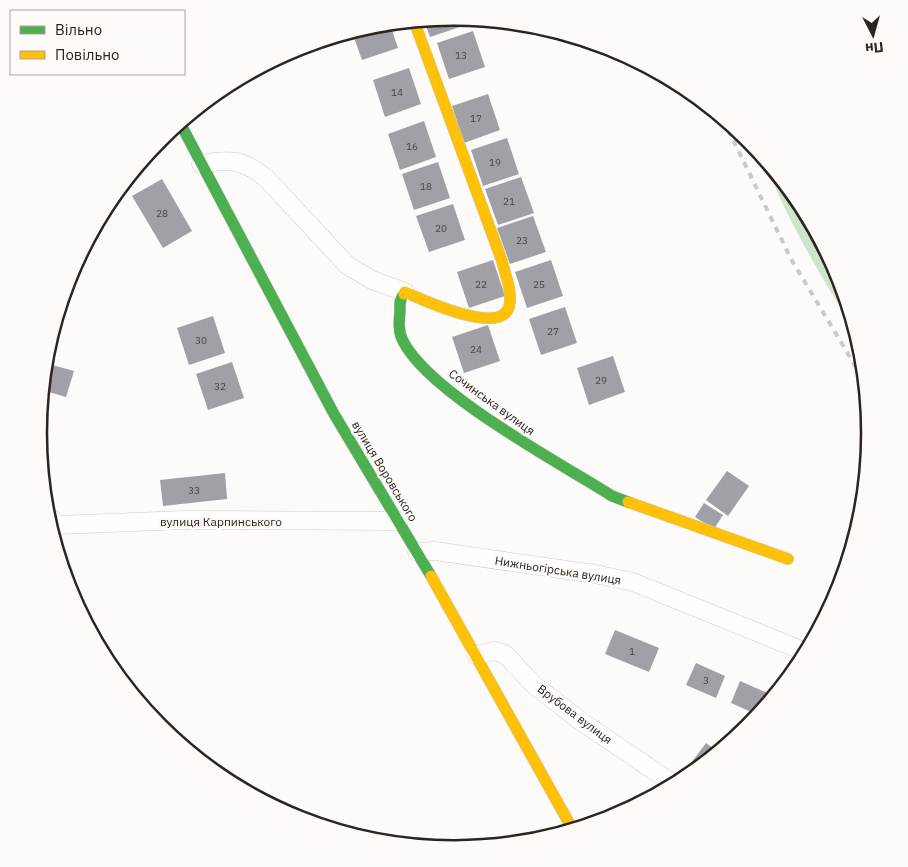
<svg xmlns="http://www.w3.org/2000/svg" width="908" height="867" font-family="'IBM Plex Sans',sans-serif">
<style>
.forest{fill:#cee4cd}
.building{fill:#a2a0a7}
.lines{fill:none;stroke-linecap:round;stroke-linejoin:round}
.street-casing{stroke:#cdc8c5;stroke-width:19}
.fast-casing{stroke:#cdc8c5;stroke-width:12}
.slow-casing{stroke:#cdc8c5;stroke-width:12}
.street{stroke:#fffefe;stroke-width:18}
.fast{stroke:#4caf50;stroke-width:11}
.slow{stroke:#ffc107;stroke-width:11}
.rail{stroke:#cbcac9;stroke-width:4;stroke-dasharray:6 6;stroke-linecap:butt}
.labels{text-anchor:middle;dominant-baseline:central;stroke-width:5;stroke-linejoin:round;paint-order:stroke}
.number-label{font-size:10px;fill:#4a4342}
.street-label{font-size:12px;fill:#2c2420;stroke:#fefaf8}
.rim{fill:none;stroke:#2c2420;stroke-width:2.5}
</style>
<rect width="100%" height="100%" fill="#fdfbf9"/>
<path class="forest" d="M762,156L800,203L838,275L855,330C819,275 786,217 762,156Z"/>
<g class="building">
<polygon points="454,18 464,18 466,25 430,37 424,20"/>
<polygon points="390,24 398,48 362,60 352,32 373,25"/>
<polygon points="473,31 485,67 449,79 437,43"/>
<polygon points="409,68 421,104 385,117 373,80"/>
<polygon points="488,94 500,130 464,143 452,106"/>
<polygon points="424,121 436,157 400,170 388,134"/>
<polygon points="507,138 519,174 483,186 471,150"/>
<polygon points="438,162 450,198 414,210 402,174"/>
<polygon points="521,177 534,213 498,225 485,189"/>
<polygon points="162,179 192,231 163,248 132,196"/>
<polygon points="453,204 465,240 429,252 416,216"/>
<polygon points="533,216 546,252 510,264 497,228"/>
<polygon points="493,260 505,296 469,308 457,272"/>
<polygon points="551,260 563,296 527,308 515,272"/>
<polygon points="565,307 577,343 541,355 529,319"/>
<polygon points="213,316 225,353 189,365 177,328"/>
<polygon points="488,325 500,361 464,373 452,337"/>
<polygon points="613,356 625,392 589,405 577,368"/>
<polygon points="232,362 244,398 208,410 196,374"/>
<polygon points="45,363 74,371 66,397 42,390"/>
<polygon points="727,471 749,486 728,516 706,500"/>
<polygon points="225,473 227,499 163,506 160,480"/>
<polygon points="704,503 723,515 714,529 695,517"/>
<polygon points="615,630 659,648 649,672 605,654"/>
<polygon points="696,663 725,676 716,698 686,685"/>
<polygon points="740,681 770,694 758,715 731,703"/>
<polygon points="706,743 718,752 690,775 685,771"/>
</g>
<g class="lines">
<defs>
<g id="street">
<path d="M201,164C231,158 244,160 267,179L347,265L372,280L405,292"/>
<polyline points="46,514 58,525 184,520 399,521"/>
<polyline points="417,552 435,551 595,574 633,582 806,652"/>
<polyline points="476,655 494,651 505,654 534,685 582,722 675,785"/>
</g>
<g id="fast">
<polyline points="180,123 334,414 431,576"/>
<path d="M404,294C399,299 400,305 400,311C399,321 398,332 403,341C429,393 560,463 612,496L628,502"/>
</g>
<g id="slow">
<path d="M404,294L405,292C423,300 500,336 509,307C513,292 505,275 502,261L414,21"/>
<polyline points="628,502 788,559"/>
<polyline points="431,576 573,830"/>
</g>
</defs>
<use href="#street" class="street-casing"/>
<use href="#fast" class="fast-casing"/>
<use href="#slow" class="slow-casing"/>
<use href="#street" class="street"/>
<use href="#fast" class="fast"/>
<use href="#slow" class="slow"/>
<polyline class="rail" points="723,119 791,259 865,382"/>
</g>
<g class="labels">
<g class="number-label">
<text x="461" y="55">13</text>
<text x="397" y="92">14</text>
<text x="476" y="118">17</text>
<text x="412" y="146">16</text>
<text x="495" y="162">19</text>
<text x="426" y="186">18</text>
<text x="509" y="201">21</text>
<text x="162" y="213">28</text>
<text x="441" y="228">20</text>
<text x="522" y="240">23</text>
<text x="481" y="284">22</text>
<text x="539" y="284">25</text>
<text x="553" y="331">27</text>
<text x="201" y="340">30</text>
<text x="476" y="349">24</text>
<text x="601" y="380">29</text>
<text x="220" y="386">32</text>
<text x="194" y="490">33</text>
<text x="632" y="651">1</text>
<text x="706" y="680">3</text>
</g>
<g class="street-label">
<text transform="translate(492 402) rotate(36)">Сочинська вулиця</text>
<text transform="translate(385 471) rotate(59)">вулиця Воровського</text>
<text x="221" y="521">вулиця Карпинського</text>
<text transform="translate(558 570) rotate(9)">Нижньогірська вулиця</text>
<text transform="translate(575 714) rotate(37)">Врубова вулиця</text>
</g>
</g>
<path d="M0 0H908V867H0ZM47 433a407 407 0 1 1 814 0a407 407 0 1 1-814 0Z" fill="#fefaf8" fill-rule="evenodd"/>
<path class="rim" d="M47 433a407 407 0 1 1 814 0a407 407 0 1 1-814 0Z"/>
<rect x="10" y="10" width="175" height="65" fill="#fefaf8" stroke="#aaa4a2"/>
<rect x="20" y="26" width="25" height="8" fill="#4caf50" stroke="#aaa4a2"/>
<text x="55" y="35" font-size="15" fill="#2c2420">Вільно</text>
<rect x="20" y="51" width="25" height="8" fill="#ffc107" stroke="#aaa4a2"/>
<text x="55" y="60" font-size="15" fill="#2c2420">Повільно</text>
<g transform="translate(873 35) rotate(174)" stroke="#fefaf8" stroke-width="4" paint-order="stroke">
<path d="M0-4L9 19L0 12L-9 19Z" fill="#2c2420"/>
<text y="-8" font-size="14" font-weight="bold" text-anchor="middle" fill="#2c2420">Пн</text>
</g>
</svg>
